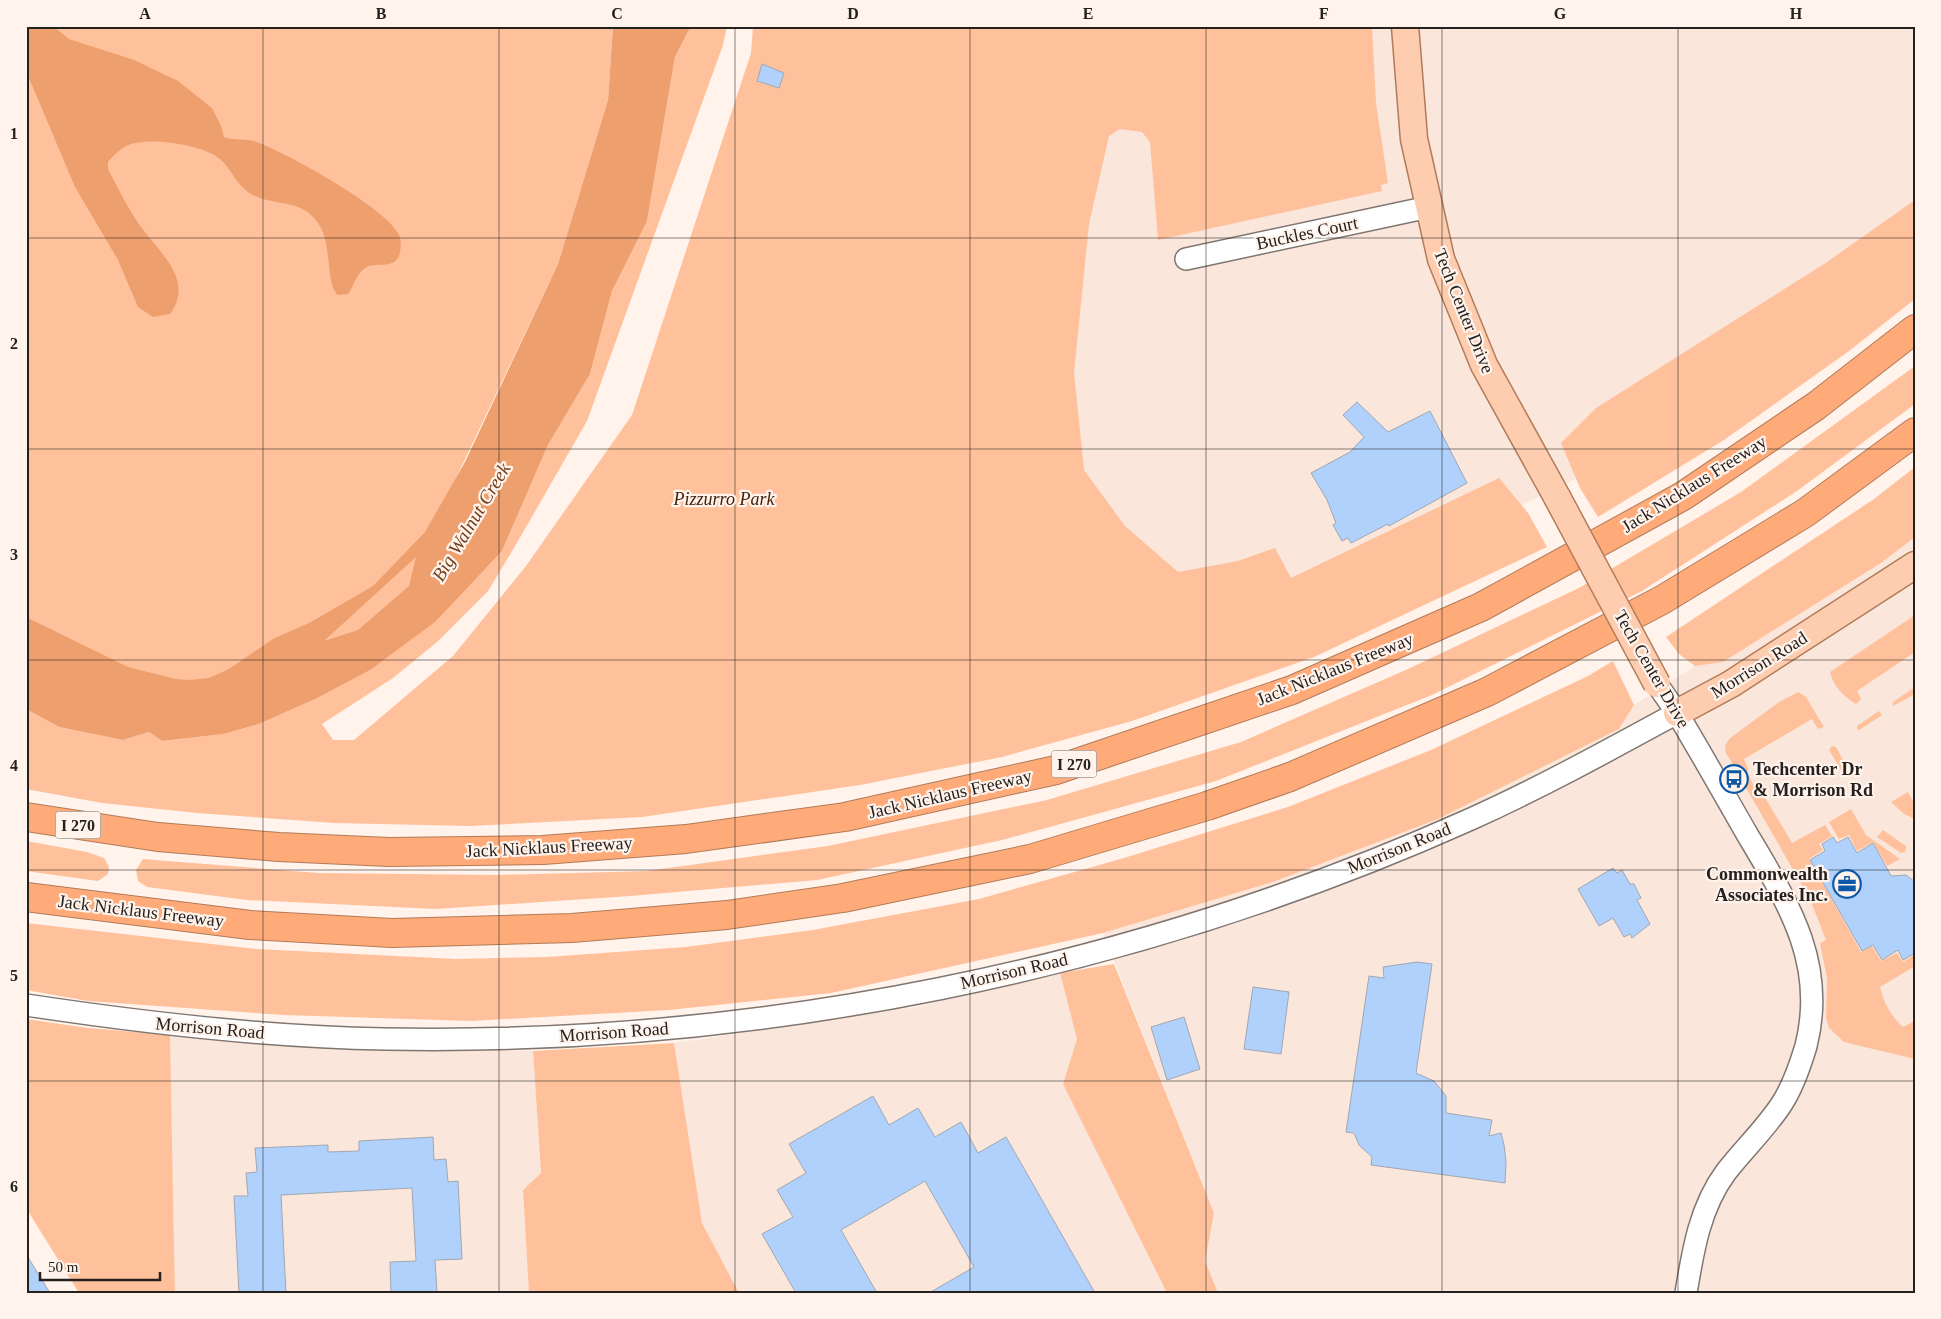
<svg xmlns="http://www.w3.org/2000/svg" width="1941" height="1319" font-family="'Times New Roman',serif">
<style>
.built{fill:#fae6db}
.green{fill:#ffc19c}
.water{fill:#ee9f6e;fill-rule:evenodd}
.building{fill:#b0d1fb;stroke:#a0a7b1}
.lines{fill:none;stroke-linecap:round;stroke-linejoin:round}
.minor-casing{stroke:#807670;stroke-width:24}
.major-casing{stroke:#b27b59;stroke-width:29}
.highway-casing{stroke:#b27b59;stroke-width:30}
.minor{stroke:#fff;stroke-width:21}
.major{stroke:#fecdaf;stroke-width:26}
.highway{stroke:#feab79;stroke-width:28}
.major-bridge-casing{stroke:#b27b59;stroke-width:29;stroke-linecap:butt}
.major-bridge{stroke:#fecdaf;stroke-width:26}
.grid{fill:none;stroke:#25211e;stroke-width:1;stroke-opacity:0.55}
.labels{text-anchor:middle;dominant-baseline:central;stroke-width:4.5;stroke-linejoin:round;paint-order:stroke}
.shield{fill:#fff3ec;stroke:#66605c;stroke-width:1}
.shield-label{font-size:16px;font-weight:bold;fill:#25211e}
.street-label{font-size:18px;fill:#25211e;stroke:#fff3ec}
.park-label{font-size:18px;font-style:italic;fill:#42220d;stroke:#fff3ec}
.poi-label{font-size:18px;font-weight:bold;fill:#25211e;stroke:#fff3ec;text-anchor:start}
.water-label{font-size:19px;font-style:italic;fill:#713e1b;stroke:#fff3ec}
.neatline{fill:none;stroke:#25211e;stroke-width:2}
.grid-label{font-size:16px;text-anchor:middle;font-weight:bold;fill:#25211e}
</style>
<rect width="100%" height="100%" fill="#fff3ec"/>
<g class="built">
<polygon points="1081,26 1915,26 1915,245 1661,438 1332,596 999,690"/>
<polygon points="1915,537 1915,1293 1218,1293 1205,1261 1214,1213 1103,933 1273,882 1438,819 1619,729 1634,705 1695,666 1723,662 1881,563"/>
<polygon points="1060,973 1077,1039 1063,1084 1167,1293 739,1293 702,1223 674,1043 917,1007"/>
<polygon points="170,1035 280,1046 533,1051 541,1173 523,1190 529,1293 175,1293"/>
</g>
<g class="green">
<polygon points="26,26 613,26 608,100 558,264 456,478 414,587 359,640 196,686 26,649"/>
<polygon points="691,26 727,26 723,45 587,421 514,548 488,591 437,642 393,678 322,724 333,740 354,740 453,656 526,566 632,415 751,53 753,26 1372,26 1376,103 1388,183 1381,185 1382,191 1158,240 1150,142 1142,132 1120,129 1109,136 1089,224 1074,373 1084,470 1125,526 1178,572 1238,561 1275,548 1291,578 1499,478 1528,513 1547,547 1314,657 1132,721 1002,757 860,785 642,817 471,826 334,823 197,813 102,803 26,789 26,709 59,727 123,740 149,732 162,741 224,734 259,724 313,700 473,581 502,551 548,445 590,374 612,291 647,221 675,57"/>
<polygon points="1915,200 1915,299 1849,351 1724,440 1598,517 1580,488 1561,443 1596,408 1824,264"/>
<polygon points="1915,366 1915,404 1797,491 1642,591 1432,695 1216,781 1002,840 817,880 630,896 436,909 247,900 147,887 138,881 136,870 143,859 318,873 495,875 647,871 828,846 1047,800 1241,742 1408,669 1579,588 1741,492"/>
<polygon points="1915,467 1915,537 1881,563 1723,662 1695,666 1679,654 1666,637 1874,499"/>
<path d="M1915,615V652L1857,691L1861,699L1856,704C1843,696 1833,686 1830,672Z"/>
<polygon points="1613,661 1634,705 1619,729 1438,819 1273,882 1103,933 831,993 669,1010 471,1021 283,1015 88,1001 26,990 26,923 257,949 456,959 547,957 686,947 813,930 979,899 1124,858 1288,807 1431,750 1588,676"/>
<polygon points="1915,687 1915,694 1893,706 1893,702"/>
<path d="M1798,692L1806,697L1824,727L1818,729L1812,719L1744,759L1748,768L1747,773L1757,791H1761L1763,794L1792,843L1825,825L1832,836L1819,844L1823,850L1809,859L1861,952L1872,946L1881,961L1897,953L1903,962L1915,954V966L1880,987C1884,1003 1890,1015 1903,1027L1915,1021V1059L1844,1042L1829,1028L1826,1018L1827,978L1820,943L1826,940L1810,899L1726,753L1725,746L1729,739L1779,702Z"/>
<polygon points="1879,711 1882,715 1879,717 1859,730 1857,729 1857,726"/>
<polygon points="1832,746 1836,747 1846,765 1845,770 1841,770 1829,750"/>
<polygon points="1908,792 1915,805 1915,819 1904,814 1891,802"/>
<polygon points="1851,809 1866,835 1900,859 1887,866 1873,842 1857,851 1849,835 1839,839 1829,822"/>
<polygon points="1883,830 1906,846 1905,852 1901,853 1877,837"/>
<polygon points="26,841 87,852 104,858 109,867 108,874 98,881 26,871"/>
<polygon points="1114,964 1214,1213 1205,1261 1218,1293 1167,1293 1063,1084 1077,1039 1060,973"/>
<polygon points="26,1019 88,1028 170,1035 175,1293 79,1293 26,1208"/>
<polygon points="674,1043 702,1223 739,1293 529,1293 523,1190 541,1173 533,1051"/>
</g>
<g class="water">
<path d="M26,26H53L69,39L134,60L178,81L212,108L221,126L224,137C235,141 246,138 257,142C286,153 390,209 400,237C401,242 401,251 399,256C393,270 375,261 365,268C356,274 354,286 348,294L338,295C325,284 333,244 318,223C301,198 277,207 253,195C236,186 233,171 220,159C204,145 152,137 131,144C122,147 114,155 108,162V169C118,188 128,209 141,227C159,252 195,280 170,314L153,317L138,307L118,260L75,187L26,71Z"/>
<path d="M613,26H691L675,57L647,221L612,291L590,374L548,445L502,551L435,622L370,670L313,700L259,724L224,734L162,741L149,732L123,740L59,727L26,709V617L128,667L176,679L190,680L209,678L229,669L273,639L311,622L373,586L425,532L465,462L558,264L608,100ZM416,557L409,586L358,630L324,641Z"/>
</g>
<g class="building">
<polygon points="762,64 784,73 779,88 757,81"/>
<polygon points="1357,402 1388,432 1430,411 1467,483 1389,526 1388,524 1351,543 1348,538 1342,541 1333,525 1336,523 1327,500 1311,473 1350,452 1364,437 1343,415"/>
<polygon points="1833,837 1837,843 1848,837 1857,853 1873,843 1891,876 1906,875 1915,882 1915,953 1903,960 1898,950 1882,960 1873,945 1862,951 1810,860 1825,851 1822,844"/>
<polygon points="1613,868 1617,873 1622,870 1630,884 1634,884 1641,898 1637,900 1650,924 1632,938 1630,934 1624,937 1613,918 1599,926 1578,889"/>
<polygon points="1417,962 1432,964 1416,1073 1434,1081 1446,1096 1446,1113 1492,1120 1489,1136 1501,1133 1504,1145 1506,1162 1505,1183 1371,1165 1372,1157 1359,1145 1354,1133 1346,1132 1369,976 1384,978 1383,967"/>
<polygon points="1253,987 1289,992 1281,1054 1244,1049"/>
<polygon points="1184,1017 1200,1069 1167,1080 1151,1027"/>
<polygon points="873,1096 889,1125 918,1108 935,1137 961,1122 978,1153 1006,1137 1095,1293 929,1293 974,1267 925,1181 841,1230 877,1293 796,1293 762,1234 793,1217 777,1190 806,1173 789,1144"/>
<polygon points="433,1137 434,1160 446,1159 448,1182 458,1181 462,1259 435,1260 437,1293 391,1293 390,1262 416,1261 412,1188 281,1195 286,1293 239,1293 234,1196 248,1196 246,1173 257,1172 255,1148 328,1145 328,1152 359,1151 359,1141"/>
<polygon points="26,1254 50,1293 26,1293"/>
</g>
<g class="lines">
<defs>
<g id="minor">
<polyline points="1186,259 1429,207"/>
<path d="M1657,684L1677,713C1701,753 1724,794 1747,834C1788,903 1827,963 1806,1046C1800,1066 1793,1087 1781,1105C1765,1129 1744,1149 1726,1172C1700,1207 1693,1250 1686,1293"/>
<path d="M26,1005C145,1023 265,1037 385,1039C756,1046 1132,971 1471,819C1542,787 1609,750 1677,713"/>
</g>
<g id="major">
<polyline points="1405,26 1414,139 1441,259 1484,365 1557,497"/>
<polyline points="1677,713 1731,684 1915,565"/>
</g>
<g id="highway">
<polyline points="26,817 158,837 279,847 389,852 543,850 686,839 845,817 1056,770 1292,690 1481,607 1683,496 1816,406 1915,329"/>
<polyline points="26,897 250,925 392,933 572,928 727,915 843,898 1030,859 1207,806 1290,777 1487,692 1662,600 1805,513 1915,432"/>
</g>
</defs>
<use href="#minor" class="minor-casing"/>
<use href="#major" class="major-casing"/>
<use href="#highway" class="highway-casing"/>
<use href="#minor" class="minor"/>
<use href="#major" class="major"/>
<use href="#highway" class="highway"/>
<defs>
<polyline id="major-bridge" points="1557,497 1657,684"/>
</defs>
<use href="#major-bridge" class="major-bridge-casing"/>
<use href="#major-bridge" class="major-bridge"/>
</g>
<path class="grid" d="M263,26V1293M499,26V1293M735,26V1293M970,26V1293M1206,26V1293M1442,26V1293M1678,26V1293M26,238H1915M26,449H1915M26,660H1915M26,870H1915M26,1081H1915"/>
<defs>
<symbol id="bus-ring" viewBox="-11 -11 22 22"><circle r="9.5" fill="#fff3ec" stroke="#0d58a7" stroke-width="1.5"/><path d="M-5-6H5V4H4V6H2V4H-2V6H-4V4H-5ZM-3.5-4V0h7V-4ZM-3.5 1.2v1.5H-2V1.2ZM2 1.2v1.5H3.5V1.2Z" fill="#0d58a7"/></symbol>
<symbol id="office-ring" viewBox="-11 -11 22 22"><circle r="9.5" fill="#fff3ec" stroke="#0d58a7" stroke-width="1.5"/><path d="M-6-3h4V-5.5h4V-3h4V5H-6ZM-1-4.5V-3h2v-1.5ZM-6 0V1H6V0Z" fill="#0d58a7"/></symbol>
</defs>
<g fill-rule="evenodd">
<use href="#bus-ring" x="1718" y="763" width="32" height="32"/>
<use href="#office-ring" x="1831" y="868" width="32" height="32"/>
</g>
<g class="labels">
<g class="shield">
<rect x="1051.5" y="750.5" width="45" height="27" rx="4"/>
<rect x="55.5" y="811.5" width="45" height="27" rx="4"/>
</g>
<g class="shield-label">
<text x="1074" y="764">I 270</text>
<text x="78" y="825">I 270</text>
</g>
<g class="street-label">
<text transform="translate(1307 233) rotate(-12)">Buckles Court</text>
<text transform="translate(1464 311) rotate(68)">Tech Center Drive</text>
<text transform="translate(1694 484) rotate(-32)">Jack Nicklaus Freeway</text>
<text transform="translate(1759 665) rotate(-32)">Morrison Road</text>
<text transform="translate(1335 669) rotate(-22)">Jack Nicklaus Freeway</text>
<text transform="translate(1652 669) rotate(60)">Tech Center Drive</text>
<text transform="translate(950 794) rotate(-13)">Jack Nicklaus Freeway</text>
<text transform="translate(549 847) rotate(-3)">Jack Nicklaus Freeway</text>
<text transform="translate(1399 848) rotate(-22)">Morrison Road</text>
<text transform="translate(141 911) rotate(7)">Jack Nicklaus Freeway</text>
<text transform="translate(1014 971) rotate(-13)">Morrison Road</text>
<text transform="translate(210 1028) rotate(5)">Morrison Road</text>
<text transform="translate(614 1032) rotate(-4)">Morrison Road</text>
</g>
<g class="park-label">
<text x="724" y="499">Pizzurro Park</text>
</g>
<g class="poi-label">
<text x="1753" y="769">Techcenter Dr<tspan x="1753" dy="21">&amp; Morrison Rd</tspan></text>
<text x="1828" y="874" text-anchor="end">Commonwealth<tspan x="1828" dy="21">Associates Inc.</tspan></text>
</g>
<g class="water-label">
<text transform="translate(471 522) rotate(-59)">Big Walnut Creek</text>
</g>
</g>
<rect width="1941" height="1319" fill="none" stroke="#fff3ec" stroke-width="55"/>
<path d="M40 1272v8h120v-8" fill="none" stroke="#25211e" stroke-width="2.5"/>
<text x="48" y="1272" font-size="15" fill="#25211e" stroke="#fff3ec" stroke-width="4" paint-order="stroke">50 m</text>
<rect x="28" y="28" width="1886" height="1264" class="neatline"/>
<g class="grid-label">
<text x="145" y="19">A</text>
<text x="381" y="19">B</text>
<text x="617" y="19">C</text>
<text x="853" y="19">D</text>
<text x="1088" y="19">E</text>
<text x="1324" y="19">F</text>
<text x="1560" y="19">G</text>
<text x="1796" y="19">H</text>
<text x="14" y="139">1</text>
<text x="14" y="349">2</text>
<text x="14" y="560">3</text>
<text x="14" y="771">4</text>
<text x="14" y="981">5</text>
<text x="14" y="1192">6</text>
</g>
</svg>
